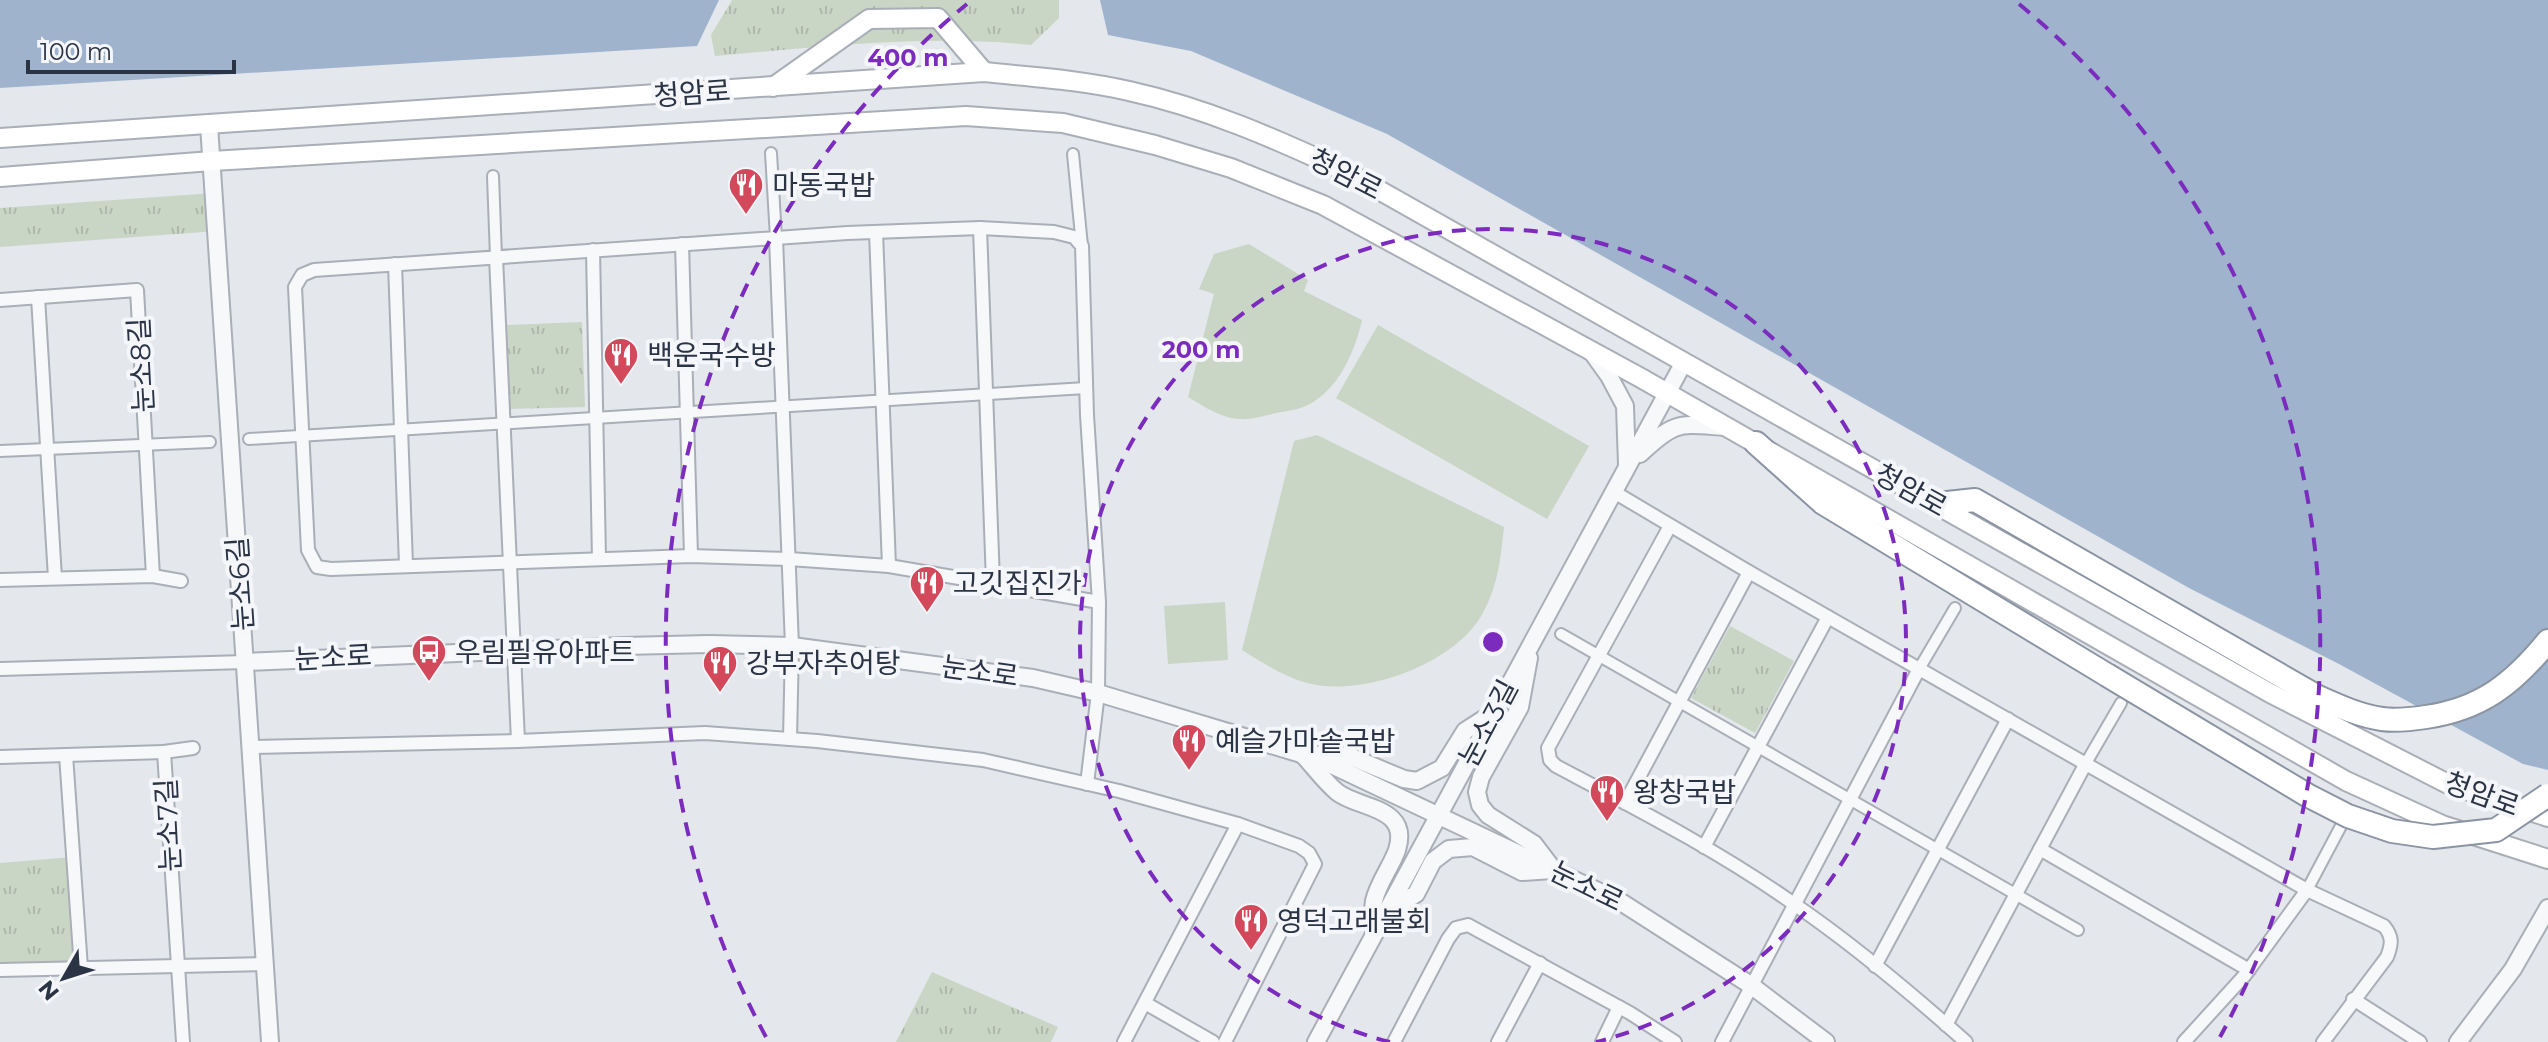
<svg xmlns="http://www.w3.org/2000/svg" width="2548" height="1042" font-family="Montserrat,'Noto Sans KR',sans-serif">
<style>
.grass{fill:url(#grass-tufts)}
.garden{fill:#c9d6c5}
.water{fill:#9fb4cc}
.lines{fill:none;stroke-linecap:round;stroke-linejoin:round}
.pedestrian-casing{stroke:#a9aeb7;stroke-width:14}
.minor-casing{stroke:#a9aeb7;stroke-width:16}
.tertiary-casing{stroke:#a9aeb7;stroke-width:20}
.secondary-casing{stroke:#a9aeb7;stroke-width:22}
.trunk-casing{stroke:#8b94a3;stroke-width:26}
.pedestrian{stroke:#f7f8fa;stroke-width:10}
.minor{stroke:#f7f8fa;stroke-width:12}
.tertiary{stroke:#f7f8fa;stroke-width:16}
.secondary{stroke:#fff;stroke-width:18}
.trunk{stroke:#fff;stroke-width:22}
.trunk-bridge-casing{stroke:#8b94a3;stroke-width:26;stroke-linecap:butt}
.trunk-bridge{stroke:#fff;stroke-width:22}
.ring{fill:none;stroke:#7b2cbf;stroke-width:4;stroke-dasharray:14 10}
.labels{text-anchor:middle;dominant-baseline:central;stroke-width:8;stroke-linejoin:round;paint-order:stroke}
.street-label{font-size:28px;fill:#2b3445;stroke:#f4f6f9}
.poi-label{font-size:28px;fill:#2b3445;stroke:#f4f6f9;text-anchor:start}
.centre{fill:#7b2cbf;stroke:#f4f6f9;stroke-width:4}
.ring-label{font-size:24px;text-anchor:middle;font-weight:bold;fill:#7b2cbf;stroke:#f4f6f9;stroke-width:8;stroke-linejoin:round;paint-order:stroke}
</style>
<defs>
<pattern id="grass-tufts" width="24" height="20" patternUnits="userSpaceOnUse" patternTransform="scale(2)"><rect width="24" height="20" fill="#c9d6c5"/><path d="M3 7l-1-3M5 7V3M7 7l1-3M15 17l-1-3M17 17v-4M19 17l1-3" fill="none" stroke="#adb8ab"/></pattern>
</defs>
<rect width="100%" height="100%" fill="#e4e7ec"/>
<g class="grass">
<path d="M732,0H1059V18L1031,45C926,34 820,47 715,56L711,35Z"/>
<polygon points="214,193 217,231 0,247 0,208"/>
<polygon points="582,322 585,407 509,409 506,325"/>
<polygon points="1730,626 1794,661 1755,733 1691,698"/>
<polygon points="73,857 81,968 0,970 0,863"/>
<polygon points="932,972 1058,1027 1051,1042 896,1042"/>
</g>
<g class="garden">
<path d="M1249,244L1308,280L1304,291L1362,320C1355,352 1338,391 1306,406C1297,410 1286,411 1276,413C1264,416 1251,420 1239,419C1221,418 1203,406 1188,397L1214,294L1199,289L1214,254Z"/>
<polygon points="1378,325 1589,446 1547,519 1336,398"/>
<path d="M1317,435L1504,527C1501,556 1498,585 1484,611C1458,663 1363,698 1307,683C1283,676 1263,663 1242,650L1294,441Z"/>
<polygon points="1225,602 1228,660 1168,664 1164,606"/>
</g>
<g class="water">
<polygon points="0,0 719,0 697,46 0,88"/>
<polygon points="1100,0 2548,0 2548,770 2523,764 2339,664 2189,588 1387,134 1191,51 1108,35"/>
</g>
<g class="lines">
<defs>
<g id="pedestrian">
<polyline points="771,153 776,238"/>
<polyline points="1073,154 1082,246"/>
<polyline points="493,176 496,257"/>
<polyline points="249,439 1086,388"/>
<polyline points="0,451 210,442"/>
<polyline points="1561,634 2078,930"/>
<polyline points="1919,669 1955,608"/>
<polyline points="2086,763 2121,703"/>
<polyline points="2307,890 2342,824"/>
</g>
<g id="minor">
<polyline points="980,228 993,582"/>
<polyline points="876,232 889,566"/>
<polyline points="776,238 792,646 790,739"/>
<polyline points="682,244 691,556"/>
<polyline points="593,250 599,559"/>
<polyline points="496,257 518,741"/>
<polyline points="395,264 406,565"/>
<polyline points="38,297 55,578"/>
<polyline points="0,300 137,290 153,576"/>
<path d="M1614,492L1749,572L2307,890L2384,926C2393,937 2392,944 2387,957L2323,1042"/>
<path d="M1670,526L1548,748L1550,760L1556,766C1637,809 1719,851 1794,904C1854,945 1912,994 1966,1042"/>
<polyline points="0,580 153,576 181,581"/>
<polyline points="0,669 245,662"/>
<polyline points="250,747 518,741 705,733 817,741 983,760 1119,791 1238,824 1299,846 1309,853 1315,864 1225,1042"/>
<polyline points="164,752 193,748"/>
<polyline points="66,755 81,968"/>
<polyline points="0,757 164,752 183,1042"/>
<polyline points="1087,784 1098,693 1099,602 1087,415 1082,246 1074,237 1054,232 980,228 847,233 314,270 302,275 295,287 308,550 317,567 331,569 691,556 789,559 889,566 1099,602"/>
<polyline points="1625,803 1749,572"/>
<polyline points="1704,847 1828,617"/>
<polyline points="2040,849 2249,970"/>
<polyline points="1875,966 2008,719"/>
<polyline points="0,970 265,964"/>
<polyline points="2353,999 2420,1042"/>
<polyline points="1145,1003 1213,1042"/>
<polyline points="1946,1025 2086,763"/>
<polyline points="1124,1042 1238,824"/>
<polyline points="1394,1042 1448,939 1456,928 1468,925 1630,1013 1675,1042"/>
<polyline points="1498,1042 1540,963"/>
<polyline points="1602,1042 1619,1007"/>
<polyline points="1722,1042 1919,669"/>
<polyline points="2184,1042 2245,975 2307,890"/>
</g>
<g id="tertiary">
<polyline points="209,125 270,1042"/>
<polyline points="1591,351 1609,376 1625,406 1627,465"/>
<path d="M1640,454C1676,420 1678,424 1726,427"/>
<polyline points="1529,658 1520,707 1481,777 1477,792 1480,805 1488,815 1534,844 1553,869"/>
<polyline points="245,662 624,646 709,644 792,646 1033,678 1098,693 1321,760 1621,902 1752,986 1826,1042"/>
<path d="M1303,755C1314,767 1325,782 1337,792C1358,809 1411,806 1397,850C1391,867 1378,883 1374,901C1372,911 1374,923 1374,933"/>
<polyline points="1318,755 1349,756 1404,779 1417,781 1442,768 1465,731 1493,713"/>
<polyline points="1388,911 1416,894 1433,861 1449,849 1473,847 1522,872 1552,870"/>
<polyline points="1316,1042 1684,362"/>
<polyline points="2458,1042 2513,969 2548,908"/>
</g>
<g id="secondary">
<polyline points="773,87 869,19 938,18 984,72"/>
<path d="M0,138L984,72C1032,77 1082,80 1129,91C1206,108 1276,139 1347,172L2270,693L2448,784L2548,817"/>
<polyline points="0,177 212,161 966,116 1063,123 1155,145 1231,168 1323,205 1641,378 2346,781 2442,825 2548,859"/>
</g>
<g id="trunk">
<polyline points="1756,443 1823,503 2107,675"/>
<path d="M1938,504L1975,500L2318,697C2338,706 2360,716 2382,719C2396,721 2412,719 2426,717C2481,709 2513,684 2548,641"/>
</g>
</defs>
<use href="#pedestrian" class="pedestrian-casing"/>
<use href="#minor" class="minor-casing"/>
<use href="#tertiary" class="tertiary-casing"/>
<use href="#secondary" class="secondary-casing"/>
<use href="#trunk" class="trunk-casing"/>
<use href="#pedestrian" class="pedestrian"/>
<use href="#minor" class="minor"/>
<use href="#tertiary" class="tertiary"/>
<use href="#secondary" class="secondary"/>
<use href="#trunk" class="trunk"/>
<defs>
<polyline id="trunk-bridge" points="2107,675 2307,795 2348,816 2392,831 2433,837 2496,830 2548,795"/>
</defs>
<use href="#trunk-bridge" class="trunk-bridge-casing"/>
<use href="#trunk-bridge" class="trunk-bridge"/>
</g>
<g class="ring">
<path d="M1390 1042A413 413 0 1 1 1596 1042"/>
<path d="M766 1037A827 827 0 0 1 967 4M2019 4A827 827 0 0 1 2220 1037"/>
</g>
<defs>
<symbol id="restaurant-pin" viewBox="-11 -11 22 30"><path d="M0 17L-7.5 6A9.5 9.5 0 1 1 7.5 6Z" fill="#d1495b" stroke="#f4f6f9"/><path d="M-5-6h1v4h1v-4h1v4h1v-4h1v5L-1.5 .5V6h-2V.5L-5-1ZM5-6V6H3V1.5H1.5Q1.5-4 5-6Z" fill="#fff"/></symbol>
<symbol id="bus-pin" viewBox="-11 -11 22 30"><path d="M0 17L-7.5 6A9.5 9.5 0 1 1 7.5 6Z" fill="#d1495b" stroke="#f4f6f9"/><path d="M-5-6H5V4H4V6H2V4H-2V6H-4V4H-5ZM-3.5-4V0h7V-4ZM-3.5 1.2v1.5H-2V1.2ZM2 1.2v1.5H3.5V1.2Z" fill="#fff"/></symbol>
</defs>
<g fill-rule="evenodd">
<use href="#restaurant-pin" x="726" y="165" width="40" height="54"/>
<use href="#restaurant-pin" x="601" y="335" width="40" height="54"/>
<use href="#restaurant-pin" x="907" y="563" width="40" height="54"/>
<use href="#bus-pin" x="409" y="632" width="40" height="54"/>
<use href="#restaurant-pin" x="700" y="643" width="40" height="54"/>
<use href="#restaurant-pin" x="1169" y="721" width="40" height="54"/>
<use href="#restaurant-pin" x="1587" y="772" width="40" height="54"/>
<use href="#restaurant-pin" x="1231" y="901" width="40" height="54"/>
</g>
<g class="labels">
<g class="street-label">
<text transform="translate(692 93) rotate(-4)">청암로</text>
<text transform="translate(1346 174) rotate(27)">청암로</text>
<text transform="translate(141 365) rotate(-93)">눈소8길</text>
<text transform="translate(1911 490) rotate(29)">청암로</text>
<text transform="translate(240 584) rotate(-94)">눈소6길</text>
<text transform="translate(333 657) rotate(-3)">눈소로</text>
<text transform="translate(980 671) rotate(8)">눈소로</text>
<text transform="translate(1488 723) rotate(-62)">눈소3길</text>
<text transform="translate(2482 794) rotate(20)">청암로</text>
<text transform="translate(168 825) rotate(-93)">눈소7길</text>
<text transform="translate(1587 886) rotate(26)">눈소로</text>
</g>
<g class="poi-label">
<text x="772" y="185">마동국밥</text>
<text x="647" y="355">백운국수방</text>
<text x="953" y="583">고깃집진가</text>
<text x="455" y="652">우림필유아파트</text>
<text x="746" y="663">강부자추어탕</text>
<text x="1215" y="741">예슬가마솥국밥</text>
<text x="1633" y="792">왕창국밥</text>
<text x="1277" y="921">영덕고래불회</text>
</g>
</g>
<circle cx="1493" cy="642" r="12" class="centre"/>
<g class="ring-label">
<text x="908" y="66">400 m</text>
<text x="1201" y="358">200 m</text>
</g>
<g transform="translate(64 978) rotate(231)" stroke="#f4f6f9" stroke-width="6" paint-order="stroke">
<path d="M0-6L14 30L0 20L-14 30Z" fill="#2b3445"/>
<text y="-12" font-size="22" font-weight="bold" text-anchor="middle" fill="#2b3445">N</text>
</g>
<path d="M28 60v12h206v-12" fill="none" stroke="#2b3445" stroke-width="4"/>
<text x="40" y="60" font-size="24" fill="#2b3445" stroke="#f4f6f9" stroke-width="6" paint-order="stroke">100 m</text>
</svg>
